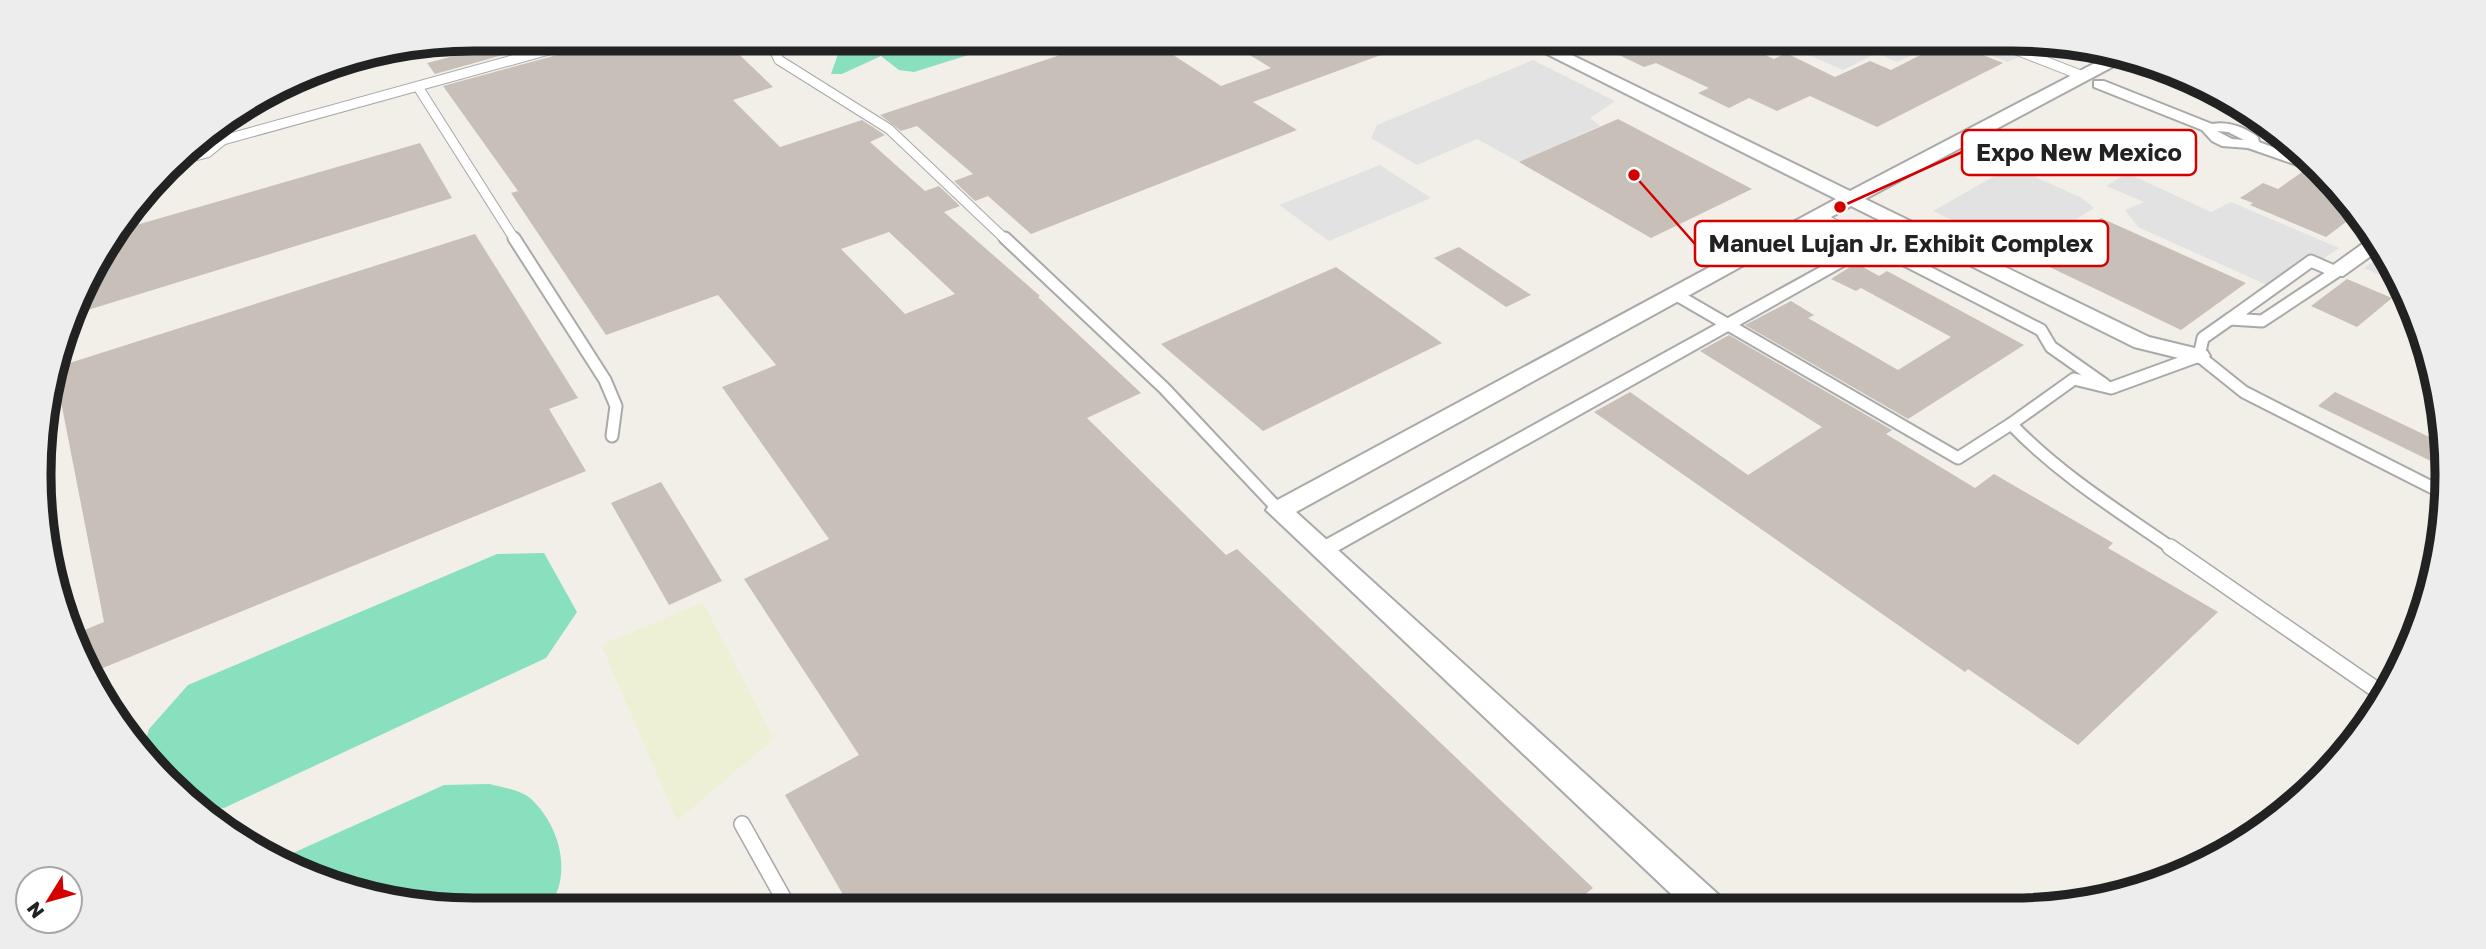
<svg xmlns="http://www.w3.org/2000/svg" width="2486" height="949" font-family="'Golos Text',sans-serif">
<style>
.farmland{fill:#eef0d5}
.pitch{fill:#88e0be}
.parking{fill:#e2e2e2}
.building{fill:#c7bfb8;fill-rule:evenodd}
.lines{fill:none;stroke-linecap:round;stroke-linejoin:round}
.service-far2-casing{stroke:#a9a9a9;stroke-width:11}
.service-far1-casing{stroke:#a9a9a9;stroke-width:15}
.service-casing{stroke:#a9a9a9;stroke-width:18}
.pedestrian-casing{stroke:#a9a9a9;stroke-width:4}
.minor-casing{stroke:#a9a9a9;stroke-width:4}
.service-far2{stroke:#fff;stroke-width:9}
.service-far1{stroke:#fff;stroke-width:11}
.service{stroke:#fff;stroke-width:15}
.pedestrian{fill:#fff;fill-rule:evenodd}
.minor{fill:#fff;fill-rule:evenodd}
.rim{fill:none;stroke:#222;stroke-width:9}
.leader{fill:none;stroke:#d40000;stroke-width:2.5}
.callout-dot{fill:#d40000;stroke:#fff;stroke-width:2.5}
.callout{fill:#fff;stroke:#d40000;stroke-width:2.5}
.callout-label{font-size:24px;text-anchor:middle;font-weight:bold;fill:#222}
</style>
<rect width="100%" height="100%" fill="#f2efe9"/>
<polygon class="farmland" points="703,602 774,739 677,821 601,645"/>
<g class="pitch">
<polygon points="851,38 1020,38 1020,39 914,72 899,70 881,56 842,74 831,74 838,54"/>
<polygon points="544,553 577,612 546,658 224,808 195,806 143,750 149,729 188,685 497,554"/>
<path d="M489,784C500,787 521,790 530,798C561,826 574,878 546,910H474L361,896L284,857L444,785Z"/>
</g>
<g class="parking">
<polygon points="2011,38 2050,44 2008,62 1948,39"/>
<polygon points="1773,39 1947,38 1947,39 1897,62 1877,53 1843,70"/>
<polygon points="1533,60 1615,101 1590,118 1600,126 1519,162 1477,139 1417,165 1371,138 1377,125"/>
<polygon points="2019,162 2043,172 2035,177 2082,198 2094,208 2022,254 1933,211"/>
<polygon points="1380,165 1431,198 1329,241 1279,205"/>
<polygon points="2127,173 2211,212 2231,202 2339,248 2278,290 2138,227 2125,210 2144,202 2106,186"/>
<polygon points="2386,253 2389,257 2398,283 2364,268"/>
</g>
<g class="building">
<polygon points="522,38 564,38 435,74 427,63"/>
<path d="M599,38H722L773,87L733,100L780,147L862,120L885,135L870,142L925,191L939,186L960,206L944,212L1040,296L1038,297L1141,393L1087,418L1226,555L1237,549L1593,888L1568,908L852,910L785,795L859,755L744,579L829,539L722,387L776,365L718,295L606,335L511,193L518,191L443,86L594,45ZM889,232L955,294L905,314L841,249Z"/>
<polygon points="1111,38 1147,38 1221,86 1271,68 1222,38 1419,38 1419,41 1253,102 1297,130 1031,234 988,196 975,201 954,181 973,174 917,126 901,131 880,115"/>
<polygon points="1657,38 1729,38 1774,59 1786,53 1835,77 1870,61 1891,70 1948,41 2003,63 1877,127 1810,96 1777,111 1749,98 1729,108 1698,93 1709,88 1656,63 1644,67 1617,54"/>
<polygon points="1618,119 1752,189 1651,238 1519,162"/>
<polygon points="420,143 452,198 78,313 97,257 119,230"/>
<polygon points="2305,170 2316,173 2354,216 2326,237 2250,205 2253,203 2240,198 2263,183 2278,189"/>
<polygon points="2101,218 2246,283 2181,330 2035,260"/>
<polygon points="475,234 578,398 549,409 586,471 93,672 77,633 104,622 56,376 60,366"/>
<polygon points="1459,247 1531,295 1506,307 1434,258"/>
<polygon points="1856,263 1879,276 1887,271 2024,345 1908,419 1745,325 1791,301 1814,315 1808,318 1898,370 1951,337 1861,288 1856,291 1831,279"/>
<polygon points="1336,267 1442,343 1263,431 1161,344"/>
<polygon points="2347,279 2392,298 2357,327 2311,306"/>
<polygon points="1729,335 1892,430 1886,434 1975,488 1994,474 2113,543 2108,548 2218,612 2078,745 1968,669 1965,672 1594,412 1630,392 1748,475 1822,427 1700,351"/>
<polygon points="2335,392 2442,443 2441,466 2318,406"/>
<polygon points="661,482 722,581 669,605 611,503"/>
</g>
<g class="lines">
<defs>
<g id="service-far2">
<polyline points="754,38 773,42 805,38"/>
<polyline points="770,42 779,60 889,129 1006,240"/>
<polyline points="2019,51 2083,76"/>
<polyline points="418,87 515,240"/>
<polyline points="196,142 223,140 592,38"/>
<polyline points="175,161 207,153 223,140"/>
<polyline points="1819,216 1865,240"/>
</g>
<g id="service-far1">
<polyline points="514,238 605,380 616,406 612,436"/>
<polyline points="1005,238 1164,388 1279,510"/>
<polyline points="1862,238 2041,330 2051,347 2105,385"/>
<polygon points="2311,261 2336,272 2262,321 2230,319"/>
<polyline points="1675,294 1958,458 2011,424"/>
<polyline points="2230,319 2203,338 2199,356 2244,392 2439,491"/>
<path d="M2173,549C2117,510 2059,474 2011,424L2074,379L2111,388L2199,356"/>
</g>
<g id="service">
<polyline points="2170,547 2384,695"/>
<polyline points="742,824 790,910"/>
</g>
<g id="pedestrian">
<path d="M2094,81H2104L2212,124C2229,121 2244,127 2258,137L2259,142L2304,159L2314,171L2248,148L2222,146L2212,141L2202,130L2094,87ZM2217,131L2228,132L2244,140L2232,139Z"/>
<polygon points="1893,227 1899,229 1899,235 1330,555 1316,555 1313,550 1316,545"/>
</g>
<g id="minor">
<polygon points="1515,38 1537,38 1850,191 2116,52 2131,57 1865,199 2149,337 2207,351 2210,356 2199,363 2134,347 1851,206 1296,512 1721,897 1725,908 1686,908 1266,510 1270,504 1836,199"/>
<polygon points="2372,237 2382,248 2343,276 2329,276 2326,272 2329,268"/>
</g>
</defs>
<use href="#service-far2" class="service-far2-casing"/>
<use href="#service-far1" class="service-far1-casing"/>
<use href="#service" class="service-casing"/>
<use href="#pedestrian" class="pedestrian-casing"/>
<use href="#minor" class="minor-casing"/>
<use href="#service-far2" class="service-far2"/>
<use href="#service-far1" class="service-far1"/>
<use href="#service" class="service"/>
<use href="#pedestrian" class="pedestrian"/>
<use href="#minor" class="minor"/>
</g>
<path d="M0 0H2486V949H0ZM474 51H2012A423 423 0 0 1 2435 474V475A423 423 0 0 1 2012 898H474A423 423 0 0 1 51 475V474A423 423 0 0 1 474 51Z" fill="#ededed" fill-rule="evenodd"/>
<path class="rim" d="M474 51H2012A423 423 0 0 1 2435 474V475A423 423 0 0 1 2012 898H474A423 423 0 0 1 51 475V474A423 423 0 0 1 474 51Z"/>
<path class="leader" d="M1840 207L1962 152M1634 175L1695 244"/>
<g class="callout-dot">
<circle cx="1840" cy="207" r="7"/>
<circle cx="1634" cy="175" r="7"/>
</g>
<g class="callout">
<rect x="1962" y="130" width="234" height="45" rx="7"/>
<rect x="1695" y="221" width="413" height="45" rx="7"/>
</g>
<g class="callout-label">
<text x="2079" y="161">Expo New Mexico</text>
<text x="1901" y="252">Manuel Lujan Jr. Exhibit Complex</text>
</g>
<g transform="translate(49 900) rotate(233)"><circle r="33" fill="#ffffff" stroke="#a7a7a7" stroke-width="2"/>
<path d="M0-5L12 26L0 18L-12 26Z" fill="#d40000"/>
<text y="-10" font-size="19" font-weight="bold" text-anchor="middle" fill="#222222">N</text>
</g>
</svg>
